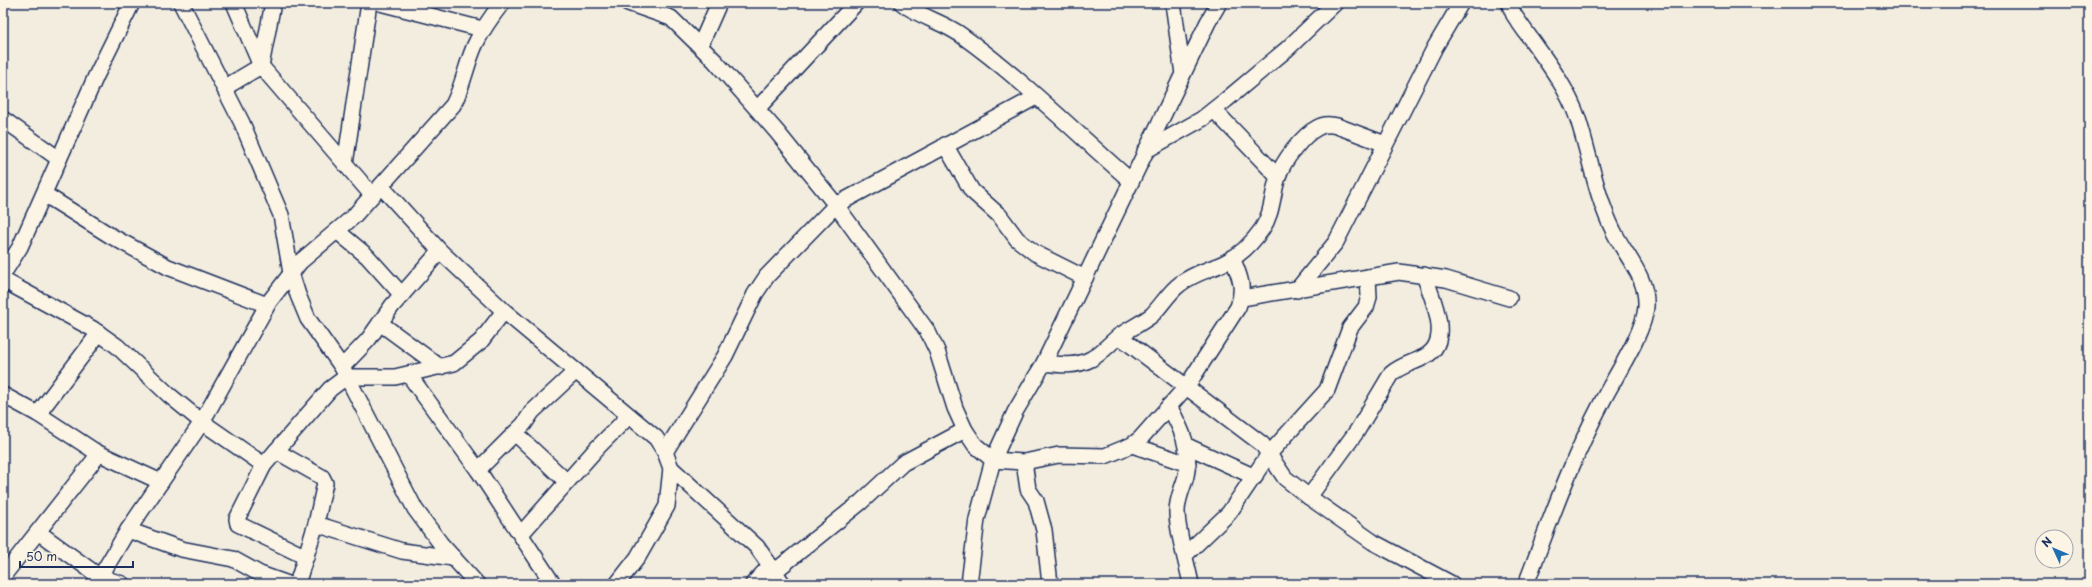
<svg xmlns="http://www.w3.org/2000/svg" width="2092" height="587" font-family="'Playpen Sans',sans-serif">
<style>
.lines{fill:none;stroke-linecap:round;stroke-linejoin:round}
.minor-casing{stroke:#1b2f5e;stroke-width:18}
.minor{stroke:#fcf5e5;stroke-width:15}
</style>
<rect width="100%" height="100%" fill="#f3ede0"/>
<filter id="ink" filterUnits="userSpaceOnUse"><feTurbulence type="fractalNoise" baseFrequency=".025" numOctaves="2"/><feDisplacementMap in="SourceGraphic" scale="8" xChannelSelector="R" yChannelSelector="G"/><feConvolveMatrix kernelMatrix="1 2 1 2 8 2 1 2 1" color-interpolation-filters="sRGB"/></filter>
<g filter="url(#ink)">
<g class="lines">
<defs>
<g id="minor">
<polyline points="181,3 242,123 281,215 291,273 298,295 308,319 342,367 415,509 441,544 477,584"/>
<polyline points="234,3 261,66 372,195"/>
<polyline points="380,3 482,29"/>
<path d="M628,3L671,18L715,61L777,132L836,205L928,332L937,351L955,408L965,430L975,445L993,460L1024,462L1059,455L1105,456L1132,445L1140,439L1187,386L1238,307C1245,288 1240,276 1232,258"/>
<path d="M902,3C920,17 943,22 961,35C1020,77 1076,133 1131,181"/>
<polyline points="1173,3 1183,74"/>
<path d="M1509,3L1514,15C1536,48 1565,81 1578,119C1590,156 1596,196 1613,230C1625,256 1648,277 1646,307C1644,334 1613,379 1601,404C1571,461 1549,524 1526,584"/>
<polyline points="700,46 719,3"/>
<polyline points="224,88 261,66 273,3"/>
<polyline points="757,109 856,3"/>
<polyline points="1214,110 1278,177"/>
<polyline points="3,119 59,159"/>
<polyline points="945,145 972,191 1000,216 1017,239 1035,253 1085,278"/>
<polyline points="1145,151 1202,119 1226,100 1287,49 1335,3"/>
<polyline points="345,164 369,3"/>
<polyline points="381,186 440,251 504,311 656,438 665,452 671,468 757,547 783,584"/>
<polyline points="44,194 111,236 168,267 267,305"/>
<polyline points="337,231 367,256 402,295"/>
<polyline points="3,274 20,247 96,76 132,3"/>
<polyline points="3,280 93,329 117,346 169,395 202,422 264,465"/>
<polyline points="1297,290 1336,242 1435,47 1461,3"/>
<polyline points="1242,298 1399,272 1446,279 1509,298"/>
<polyline points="380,323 440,367"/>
<polyline points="1119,336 1262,444 1285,478 1309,497 1373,542 1452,584"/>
<path d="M1044,363C1060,365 1076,367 1091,359C1101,354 1110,343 1119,336C1129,329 1142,323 1152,315C1162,305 1169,292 1180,284C1194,273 1209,270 1224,263C1239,256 1253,242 1262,229C1273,213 1272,194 1278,177C1282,162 1303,135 1317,128C1323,124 1330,124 1337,126L1385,144"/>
<polyline points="342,367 368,340 392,306 440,251"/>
<polyline points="409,375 478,470 553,584"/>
<polyline points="3,395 38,414 96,452 161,482"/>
<path d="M1169,406C1181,428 1192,450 1186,476C1183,488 1177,498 1177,512C1177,532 1187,563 1191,584"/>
<polyline points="38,414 99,333"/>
<polyline points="515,433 567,482"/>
<polyline points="1132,445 1188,464"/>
<polyline points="1187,446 1255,477"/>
<polyline points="276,451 322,477 325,483 316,524 297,584"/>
<polyline points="665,452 725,356 755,294 767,276 836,205 1036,97"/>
<polyline points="1024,462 1028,489 1036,501 1044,530 1050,584"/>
<polyline points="478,470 524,424 532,412 576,371"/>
<path d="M1309,497L1357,431L1391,374C1401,365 1413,363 1424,357C1454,342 1432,298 1424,275"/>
<polyline points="316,524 402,551 454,558"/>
<polyline points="128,530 181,549 233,559 260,574 288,584"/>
<polyline points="38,532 100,577 122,584"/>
<polyline points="521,534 598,447 629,416"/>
<polyline points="1185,555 1229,513 1269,454 1327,390 1350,328 1366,307 1369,297 1368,277"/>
<polyline points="306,557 238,524 237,519 264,465 330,389 346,377 395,377 454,363 481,341 504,311"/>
<polyline points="774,572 861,502 903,463 965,430"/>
<polyline points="3,576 99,454"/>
<path d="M96,584L128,530L202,422L269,302L300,262L353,217L453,105C463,86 466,65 475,45C482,30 491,17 502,3"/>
<polyline points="617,584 638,557 667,506 671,468"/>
<polyline points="753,584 770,566"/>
<polyline points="969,584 977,519 993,460 1015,412 1044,363 1208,22 1219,3"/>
</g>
</defs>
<use href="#minor" class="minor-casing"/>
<use href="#minor" class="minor"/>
</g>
</g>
<rect width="2092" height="587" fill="none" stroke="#fcf5e5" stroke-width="16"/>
<rect x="8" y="8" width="2076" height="571" fill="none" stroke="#1b2f5e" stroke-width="1.5" filter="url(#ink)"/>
<g transform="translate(2054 549) rotate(314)"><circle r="19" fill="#fcf5e5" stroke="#a2a6af"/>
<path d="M0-3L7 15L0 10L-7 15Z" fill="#1f6fb2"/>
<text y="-6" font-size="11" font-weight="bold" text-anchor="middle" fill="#1b2f5e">N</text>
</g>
<path d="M20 561v6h113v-6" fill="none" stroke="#1b2f5e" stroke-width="2"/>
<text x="26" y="561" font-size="12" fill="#1b2f5e" stroke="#fcf5e5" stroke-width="3" paint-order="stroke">50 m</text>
</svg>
